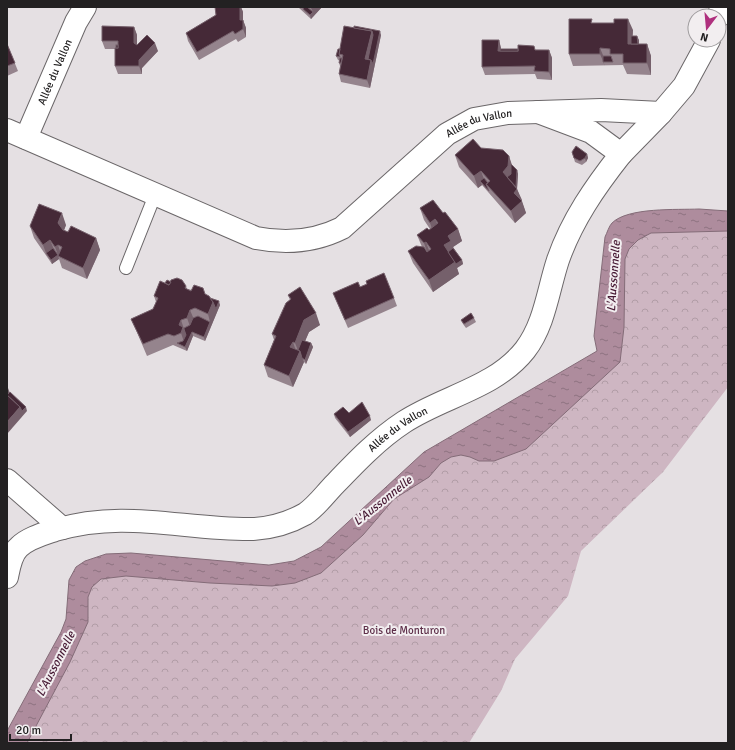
<svg xmlns="http://www.w3.org/2000/svg" width="735" height="750" font-family="Signika,sans-serif">
<style>
.forest{fill:url(#forest-crowns)}
.water{fill:url(#water-ripples);stroke:#846c78}
.lines{fill:none;stroke-linecap:round;stroke-linejoin:round}
.service-casing{stroke:#6b6769;stroke-width:14}
.minor-casing{stroke:#6b6769;stroke-width:24}
.service{stroke:#fff;stroke-width:12}
.minor{stroke:#fff;stroke-width:22}
.wall{fill:#95848d}
.shaded-wall{fill:#75606b}
.building{fill:#452937;stroke:#75606b}
.labels{text-anchor:middle;dominant-baseline:central;stroke-width:4;stroke-linejoin:round;paint-order:stroke}
.street-label{font-size:11px;fill:#232122;stroke:#f2eef0}
.park-label{font-size:11px;fill:#5d2e48;stroke:#f2eef0}
.water-label{font-size:12px;font-style:italic;fill:#471a34;stroke:#f2eef0}
</style>
<defs>
<pattern id="forest-crowns" width="20" height="18" patternUnits="userSpaceOnUse"><rect width="20" height="18" fill="#ceb6c2"/><path d="M2 6a3 3 0 1 1 6 0M12 15a3 3 0 1 1 6 0" fill="none" stroke="#b19ca6"/></pattern>
<pattern id="water-ripples" width="26" height="14" patternUnits="userSpaceOnUse"><rect width="26" height="14" fill="#ae8c9d"/><path d="M2 4q2-2 4 0t4 0M15 11q2-2 4 0t4 0" fill="none" stroke="#8d7280"/></pattern>
</defs>
<rect width="100%" height="100%" fill="#e5e0e3"/>
<polygon class="forest" points="618,226 728,227 728,387 663,472 581,551 568,596 515,659 501,691 469,743 17,743 48,679 87,572 294,574 432,462 609,344"/>
<path class="water" d="M699,209L728,211V231L651,233L638,240L629,249L625,259L624,327L620,362L526,449L494,461H479L470,457L461,455L451,457L441,463L429,477L394,499L363,535L321,573L295,583L272,586L210,583L126,576L101,579L92,587L88,597V622L70,662L27,743H7V731L61,632L66,619L69,580L76,567L85,561L106,554L131,553L269,565L294,561L321,547L424,452L597,351L594,336L605,237C607,233 609,226 612,223C628,207 677,210 699,209Z"/>
<g class="lines">
<defs>
<polyline id="service" points="126,268 155,195"/>
<g id="minor">
<polyline points="719,16 721,7"/>
<path id="s1" d="M7,130L256,238C286,244 314,242 342,228L447,134L474,119L508,113L601,110L661,113L684,86L709,40"/>
<path id="s2" d="M26,138L76,22L85,7"/>
<polyline points="621,154 661,113"/>
<polyline points="7,480 62,528"/>
<path id="s3" d="M7,577C9,567 11,554 19,547C28,538 43,534 55,530C126,509 183,530 253,529C272,528 289,523 305,514C316,507 326,493 335,484C356,462 378,439 404,422C444,396 495,388 525,350C545,324 548,290 558,260C572,220 595,187 621,154L591,132L538,112"/>
</g>
</defs>
<use href="#service" class="service-casing"/>
<use href="#minor" class="minor-casing"/>
<use href="#service" class="service"/>
<use href="#minor" class="minor"/>
</g>
<g class="wall">
<polygon points="215,7 241,7 243,12 243,20 246,28 246,37 238,42 236,39 199,60 188,41 186,33 216,15"/>
<polygon points="298,7 322,7 311,19"/>
<polygon points="593,23 633,30 632,36 639,40 639,44 647,44 651,56 651,75 627,74 623,65 573,66 569,54"/>
<polygon points="134,27 137,35 137,45 158,51 142,68 142,74 118,74 115,66 115,49 105,49 102,41"/>
<polygon points="381,35 370,88 341,82 339,74 340,66 339,63 340,61 338,60 336,56 340,49"/>
<polygon points="499,40 501,49 549,50 552,58 552,80 537,79 535,74 485,75 482,67"/>
<polygon points="7,44 18,71 7,76"/>
<polygon points="481,148 509,156 511,164 518,174 517,189 526,213 515,223 482,185 478,188 459,167 455,155"/>
<polygon points="572,152 587,154 588,158 586,162 582,165 575,162"/>
<polygon points="420,208 443,213 458,229 462,241 453,247 462,260 463,264 457,268 459,274 433,292 413,263 408,251 422,247 417,235 430,229 424,220"/>
<polygon points="66,225 64,230 68,232 96,238 100,250 87,279 62,268 59,259 52,264 34,238 30,226"/>
<polygon points="171,282 186,286 187,289 192,290 205,294 220,305 205,341 193,336 187,351 173,345 147,356 136,330 131,319 153,309 156,302 154,296 165,283"/>
<polygon points="360,287 394,298 397,306 348,328 333,293"/>
<polygon points="288,295 320,325 309,332 305,341 311,343 313,347 306,364 304,362 293,387 268,377 264,365 274,340 272,334 290,300"/>
<polygon points="474,318 476,322 466,328 463,324 461,320"/>
<polygon points="349,413 371,420 350,437 335,418 334,414"/>
</g>
<g class="shaded-wall">
<polygon points="240,7 241,7 243,12 243,28 240,20"/>
<polygon points="312,7 322,7 311,19 310,15 313,12 311,8"/>
<polygon points="628,19 633,30 632,51 628,44"/>
<polygon points="243,20 246,28 246,37 243,29"/>
<polygon points="134,27 137,35 137,51 134,43"/>
<polygon points="372,31 375,39 367,63 365,59"/>
<polygon points="380,31 381,35 370,88 367,80 371,60"/>
<polygon points="637,36 639,40 639,55 638,51"/>
<polygon points="499,40 501,48 501,55 498,51"/>
<polygon points="155,43 158,51 142,68 142,74 139,66 139,60"/>
<polygon points="647,44 651,56 651,75 647,63"/>
<polygon points="600,48 605,60 603,62 605,66 600,54"/>
<polygon points="549,50 552,58 552,80 549,72"/>
<polygon points="587,154 588,158 586,162 585,158"/>
<polygon points="509,156 513,168 508,182 503,172"/>
<polygon points="517,170 518,174 517,189 522,200 518,204 514,193"/>
<polygon points="481,171 485,182 480,181 482,185 478,188 474,176"/>
<polygon points="522,201 526,213 515,223 511,211"/>
<polygon points="62,213 66,225 63,233 58,223"/>
<polygon points="435,219 440,230 434,235 430,223"/>
<polygon points="458,229 462,241 453,247 455,252 449,256 444,245 448,236"/>
<polygon points="96,238 100,250 87,279 83,268"/>
<polygon points="50,240 55,252 46,253 43,245"/>
<polygon points="426,242 430,253 428,255 424,243"/>
<polygon points="58,245 62,257 58,255 55,247"/>
<polygon points="58,255 59,259 52,264 51,260"/>
<polygon points="462,260 463,264 457,268 459,274 433,292 429,280 455,262"/>
<polygon points="219,301 220,305 205,341 204,337 210,322 208,314 213,302"/>
<polygon points="190,310 195,322 191,329 187,318"/>
<polygon points="316,313 320,325 309,332 300,353 304,362 293,387 289,376 299,353 295,343 304,320"/>
<polygon points="181,320 185,332 187,339 185,345 181,333 179,325"/>
<polygon points="192,332 193,336 187,351 185,347"/>
<polygon points="293,342 297,354 290,347"/>
<polygon points="311,343 313,347 306,364 305,360"/>
<polygon points="8,388 11,396 7,397 7,390"/>
<polygon points="20,407 26,407 27,411 7,434 7,422"/>
<polygon points="370,416 371,420 350,437 348,432"/>
</g>
<g class="building">
<polygon points="215,7 240,7 240,20 243,20 243,29 235,34 233,31 197,52 186,33 216,15"/>
<polygon points="304,7 307,7 313,12 310,15 303,9"/>
<polygon points="569,19 592,19 591,23 614,23 614,19 628,19 628,44 647,44 647,63 623,63 623,54 610,54 610,49 600,48 600,54 569,54"/>
<polygon points="102,26 134,27 134,43 137,45 147,35 155,43 139,60 139,66 115,66 115,48 118,48 118,41 102,41"/>
<polygon points="344,26 372,31 365,59 371,60 367,80 339,74 343,55 339,54"/>
<polygon points="354,26 380,31 373,64 371,60 368,59 373,35 372,31 354,28"/>
<polygon points="631,36 637,36 638,44 631,44"/>
<polygon points="482,40 499,40 498,51 518,51 518,45 534,46 535,50 549,50 549,72 534,71 535,66 482,67"/>
<polygon points="7,44 15,63 7,66"/>
<rect x="116" y="45" width="2" height="3"/>
<polygon points="338,49 340,49 339,54 340,57 336,56"/>
<rect x="500" y="49" width="18" height="2"/>
<polygon points="603,56 611,56 613,62 603,62"/>
<polygon points="340,58 342,58 341,63 339,63"/>
<polygon points="473,139 481,148 503,150 509,156 508,166 503,172 517,189 514,193 522,201 511,211 486,184 490,181 481,171 474,176 455,155"/>
<polygon points="576,146 587,154 585,158 580,161 574,158 572,152"/>
<polygon points="511,164 517,170 516,187 507,177 511,174"/>
<polygon points="484,178 488,183 486,184 489,191 480,181"/>
<polygon points="433,200 443,213 445,212 458,229 448,236 451,241 444,245 455,262 429,280 408,251 416,246 424,247 427,252 431,249 426,242 424,243 417,235 427,228 429,230 438,223 435,219 430,223 420,208"/>
<polygon points="39,204 62,213 58,223 63,230 68,232 71,226 96,238 83,268 58,256 62,247 58,245 55,247 50,240 43,245 30,226"/>
<polygon points="53,248 58,255 51,260 46,253"/>
<polygon points="453,248 462,260 456,264 448,252"/>
<polygon points="384,273 394,298 345,320 333,293 358,282 360,287 367,284 366,281"/>
<polygon points="177,278 182,280 186,286 185,288 191,291 194,285 203,288 205,294 209,296 213,302 208,314 195,308 190,310 187,318 181,320 179,325 183,327 181,333 174,336 168,334 143,344 131,319 153,309 158,298 154,296 160,281 169,285 171,280"/>
<polygon points="167,280 171,282 169,285 165,283"/>
<polygon points="300,287 316,313 304,320 295,343 293,342 290,347 300,351 289,376 264,365 276,336 272,334 286,303 291,299 288,295"/>
<polygon points="210,298 219,301 216,309 213,302"/>
<polygon points="471,313 474,318 464,324 461,320"/>
<polygon points="198,316 210,322 204,337 192,332 185,347 177,343 183,341 186,335 184,329 184,328 190,325 193,318"/>
<polygon points="302,340 311,343 305,360 302,358 300,351 298,350"/>
<polygon points="10,392 26,407 22,411 20,407 7,395"/>
<polygon points="7,395 20,407 7,422"/>
<polygon points="362,402 370,416 348,432 334,414 343,407 349,413"/>
</g>
<g class="labels">
<g class="street-label">
<text stroke="none"><textPath href="#s2" startOffset="72">Allée du Vallon</textPath></text>
<text stroke="none"><textPath href="#s1" startOffset="535">Allée du Vallon</textPath></text>
<text stroke="none"><textPath href="#s3" startOffset="453">Allée du Vallon</textPath></text>
</g>
<g class="park-label">
<text x="404" y="630">Bois de Monturon</text>
</g>
<g class="water-label">
<text transform="translate(614 276) rotate(-86)">L'Aussonnelle</text>
<text transform="translate(383 501) rotate(-39)">L'Aussonnelle</text>
<text transform="translate(56 664) rotate(-63)">L'Aussonnelle</text>
</g>
</g>
<rect width="735" height="750" fill="none" stroke="#232122" stroke-width="16"/>
<g transform="translate(707 28) rotate(196)"><circle r="19" fill="#f2eef0" stroke="#9f9c9e"/>
<path d="M0-3L7 15L0 10L-7 15Z" fill="#af307e"/>
<text y="-6" font-size="11" font-weight="bold" text-anchor="middle" fill="#232122">N</text>
</g>
<path d="M10 734v6h61v-6" fill="none" stroke="#232122" stroke-width="2"/>
<text x="16" y="734" font-size="12" fill="#232122" stroke="#f2eef0" stroke-width="3" paint-order="stroke">20 m</text>
</svg>
